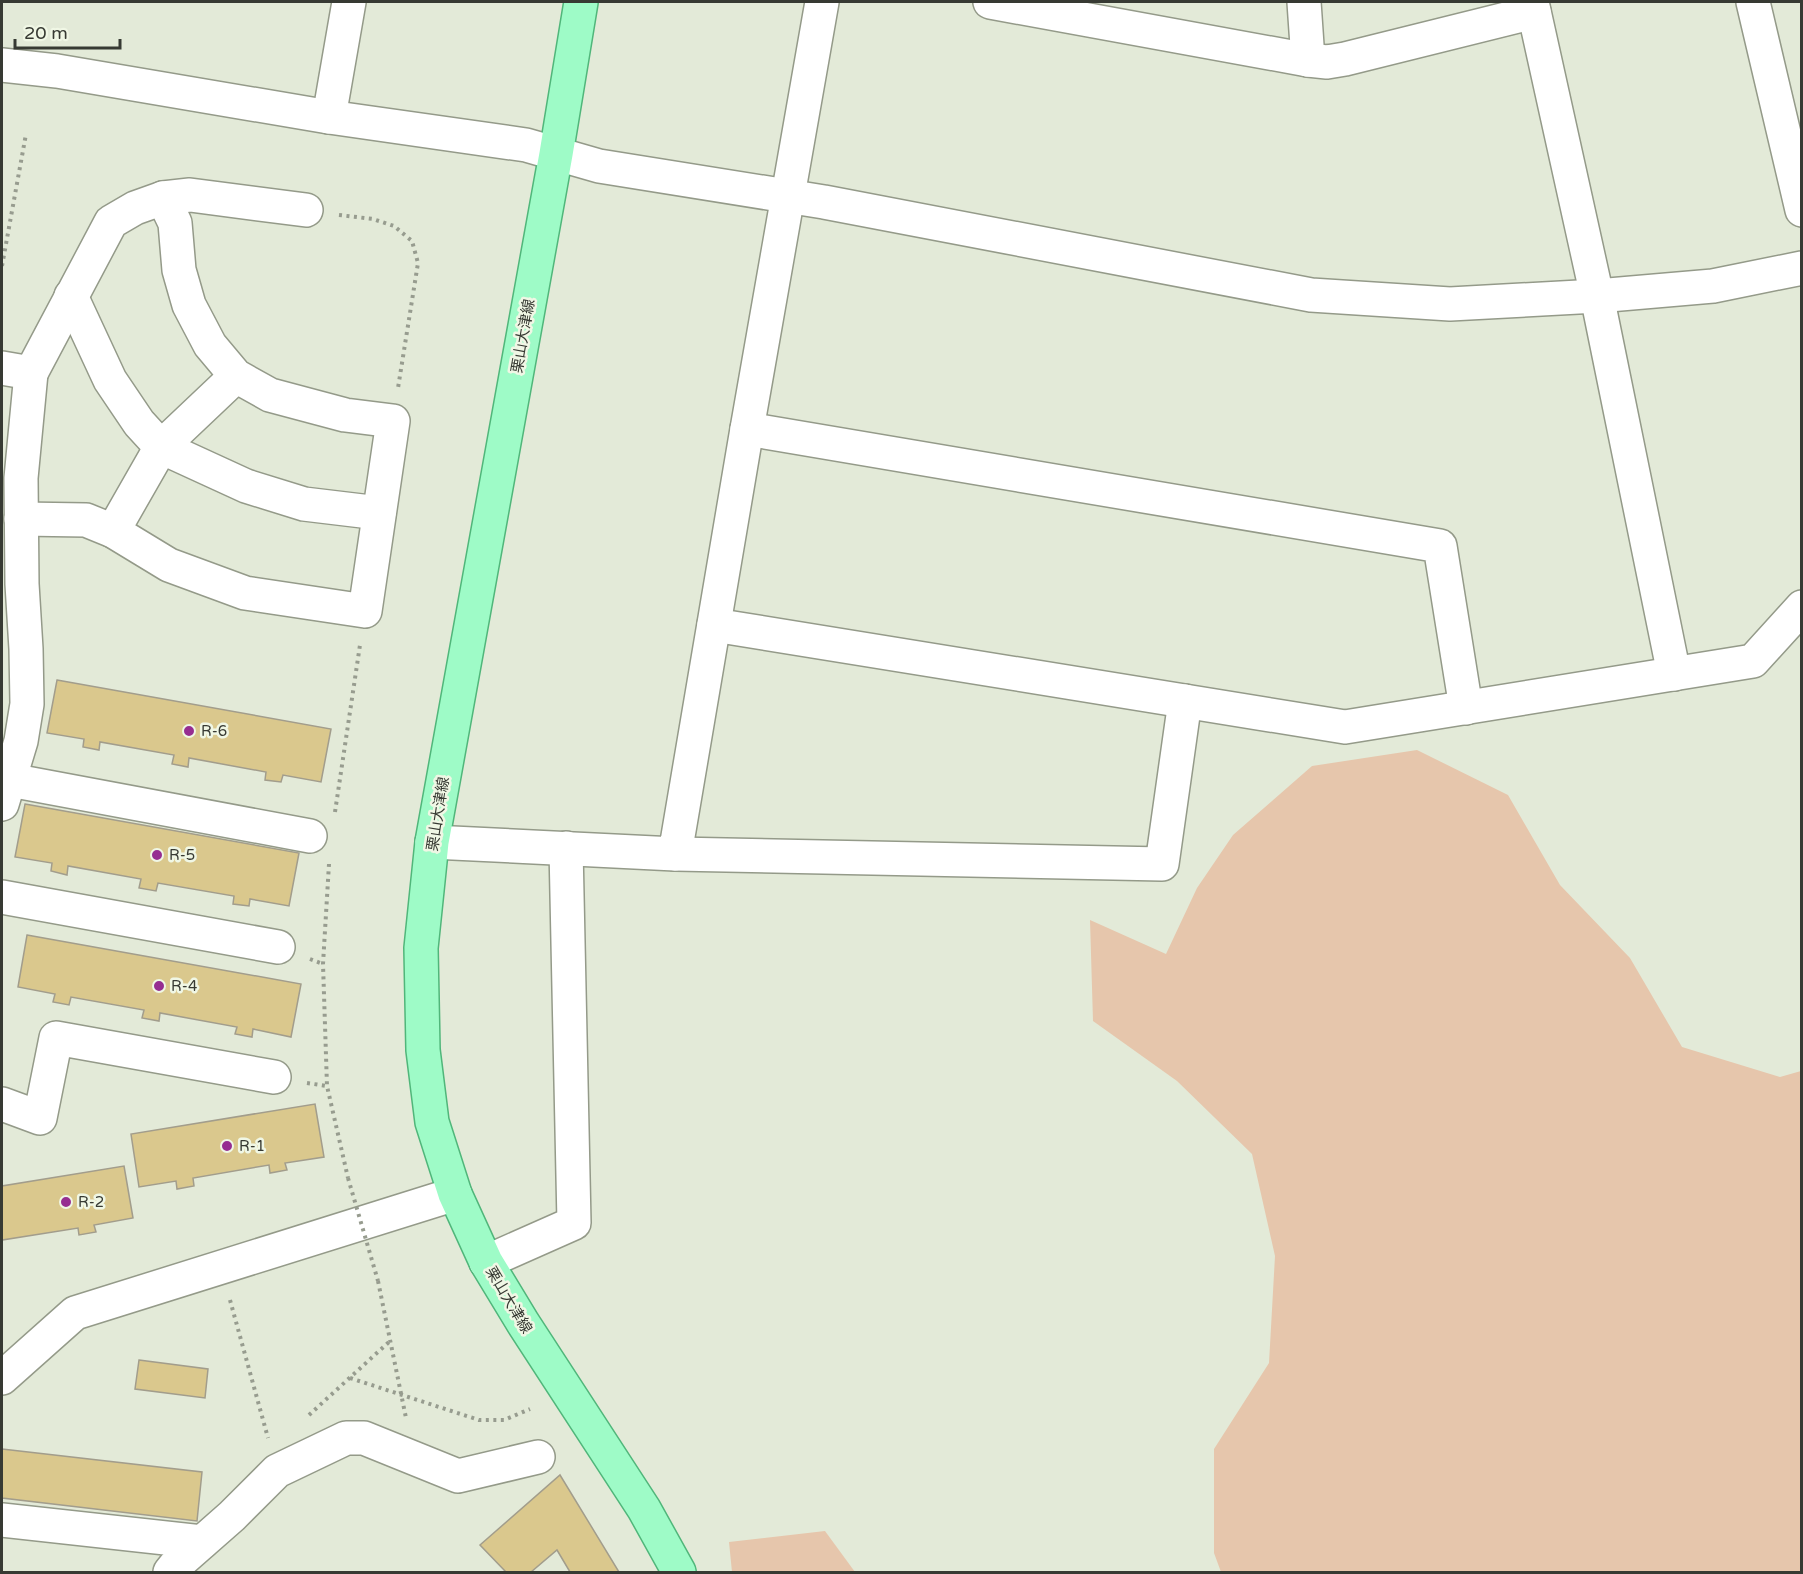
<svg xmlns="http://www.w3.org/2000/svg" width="1803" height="1574" font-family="'Varela Round','Noto Sans JP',sans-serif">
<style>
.green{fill:#e6c6ac}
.building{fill:#dac88d;stroke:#a29d8c;stroke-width:1.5}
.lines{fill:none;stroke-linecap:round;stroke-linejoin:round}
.minor-casing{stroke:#949a89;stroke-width:36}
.major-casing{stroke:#50b67a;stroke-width:36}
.path{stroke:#979c8f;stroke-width:4;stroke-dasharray:3 4.5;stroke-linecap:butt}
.minor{stroke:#fff;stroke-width:33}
.major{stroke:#9efbc7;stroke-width:33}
.path-bridge{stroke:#979c8f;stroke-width:4;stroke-dasharray:3 4.5;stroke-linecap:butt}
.poi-dot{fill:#962d91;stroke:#f0f7e5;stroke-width:2}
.labels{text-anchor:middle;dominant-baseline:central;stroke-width:5;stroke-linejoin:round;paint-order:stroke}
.street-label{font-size:15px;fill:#373a33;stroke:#f0f7e5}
.poi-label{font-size:15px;fill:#373a33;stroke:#f0f7e5;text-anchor:start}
</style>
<rect width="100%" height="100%" fill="#e3ead8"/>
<g class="green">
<polygon points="1417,750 1508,795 1560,885 1630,958 1682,1047 1780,1077 1801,1071 1801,1572 1221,1572 1214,1553 1214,1449 1269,1363 1275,1256 1252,1154 1177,1081 1093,1021 1090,920 1166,954 1197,888 1233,835 1312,766"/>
<polygon points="825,1531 855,1572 732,1572 729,1542"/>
</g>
<g class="building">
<polygon points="57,680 331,729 321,782 283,775 281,782 265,780 266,772 189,758 188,767 172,764 174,755 100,742 99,750 83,747 84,739 47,733"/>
<polygon points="25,804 299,853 289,906 250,899 249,906 233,904 234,896 158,883 156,891 139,888 141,879 68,866 67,875 51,871 52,863 15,857"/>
<polygon points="27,935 301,984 291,1037 253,1029 252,1037 235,1034 237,1027 160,1013 159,1021 142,1018 144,1010 71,997 69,1005 53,1002 55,994 18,987"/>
<polygon points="315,1104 324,1157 285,1163 287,1170 270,1173 269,1165 193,1178 194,1186 177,1189 176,1181 139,1187 131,1134"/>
<polygon points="124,1166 133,1218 94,1225 96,1232 79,1235 78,1228 2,1240 2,1186"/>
<polygon points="139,1360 208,1369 205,1398 135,1389"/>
<polygon points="2,1449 202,1472 197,1521 2,1498"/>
<polygon points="560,1475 619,1572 570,1572 557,1550 531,1572 506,1572 480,1545"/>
</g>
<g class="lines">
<defs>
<g id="minor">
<polyline points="990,2 1308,60 1327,62 1345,59 1534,12"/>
<polyline points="1304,2 1308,60"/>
<polyline points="1532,2 1597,296 1674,674"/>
<polyline points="1753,2 1802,210"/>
<polyline points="2,65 57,71 329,117 526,145 599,166 824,202 1311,295 1450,304 1597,296 1713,286 1802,268"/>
<polyline points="329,117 349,2"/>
<polyline points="71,296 110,380 139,423 161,447 246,486 304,504 379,513"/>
<polyline points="2,368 31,373 21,478 22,584 26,649 27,704 21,741 2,804"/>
<polyline points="31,373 111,222 135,208 163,198 190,195 306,210"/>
<polyline points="747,429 1440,546 1466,708"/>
<polyline points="21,519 86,520 113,531 169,565 245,593 365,611 393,421 345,415 270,395 236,376 210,345 189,305 179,270 175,223 163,198"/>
<polyline points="113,531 161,447 236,376"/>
<polyline points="714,625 1345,727 1753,661 1802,607"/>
<polyline points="10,780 310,836"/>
<polyline points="432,842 675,854 747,429 822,2"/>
<polyline points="675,854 1162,864 1185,701"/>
<polyline points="2,897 278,947"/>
<polyline points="2,1104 40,1118 56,1038 274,1077"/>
<polyline points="486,1262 574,1223 566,848"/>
<polyline points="2,1378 75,1313 455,1194"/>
<polyline points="2,1520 202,1542"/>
<polyline points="170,1572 174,1567 232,1516 277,1471 346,1438 364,1438 458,1476 538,1457"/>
</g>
<polyline id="major" points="581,2 556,154 432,842 421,948 423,1050 432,1122 455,1194 486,1262 523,1323 644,1509 679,1572"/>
</defs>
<use href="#minor" class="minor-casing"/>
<use href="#major" class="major-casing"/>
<g class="path">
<polyline points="339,215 373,219 394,226 412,241 418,263 398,388"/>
<polyline points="2,266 26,134"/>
<polyline points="335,812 360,645"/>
<polyline points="329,864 323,964 327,1086 348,1178"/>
<polyline points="310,959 323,964"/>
<polyline points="307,1083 327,1086"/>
<polyline points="378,1281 406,1418"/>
<polyline points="230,1300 268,1438"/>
<polyline points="350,1378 479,1420 504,1420 530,1409"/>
<polyline points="309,1415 390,1341"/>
</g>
<use href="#minor" class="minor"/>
<use href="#major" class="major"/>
<polyline class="path-bridge" points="348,1178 378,1281"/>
</g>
<g class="poi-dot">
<circle cx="189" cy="731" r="6"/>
<circle cx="157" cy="855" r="6"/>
<circle cx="159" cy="986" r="6"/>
<circle cx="227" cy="1146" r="6"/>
<circle cx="66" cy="1202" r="6"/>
</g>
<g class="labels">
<g class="street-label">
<text transform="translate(523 336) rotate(-80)">栗山大津線</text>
<text transform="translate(438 814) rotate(-81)">栗山大津線</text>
<text transform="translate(509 1300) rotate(59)">栗山大津線</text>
</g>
<g class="poi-label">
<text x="201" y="731">R-6</text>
<text x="169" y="855">R-5</text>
<text x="171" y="986">R-4</text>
<text x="239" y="1146">R-1</text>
<text x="78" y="1202">R-2</text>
</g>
</g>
<rect width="1803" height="1574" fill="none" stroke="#373a33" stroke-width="6"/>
<path d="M15 39v9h105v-9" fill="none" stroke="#373a33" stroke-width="3"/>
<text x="24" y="39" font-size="18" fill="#373a33" stroke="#f0f7e5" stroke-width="4.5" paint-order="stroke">20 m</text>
</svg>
